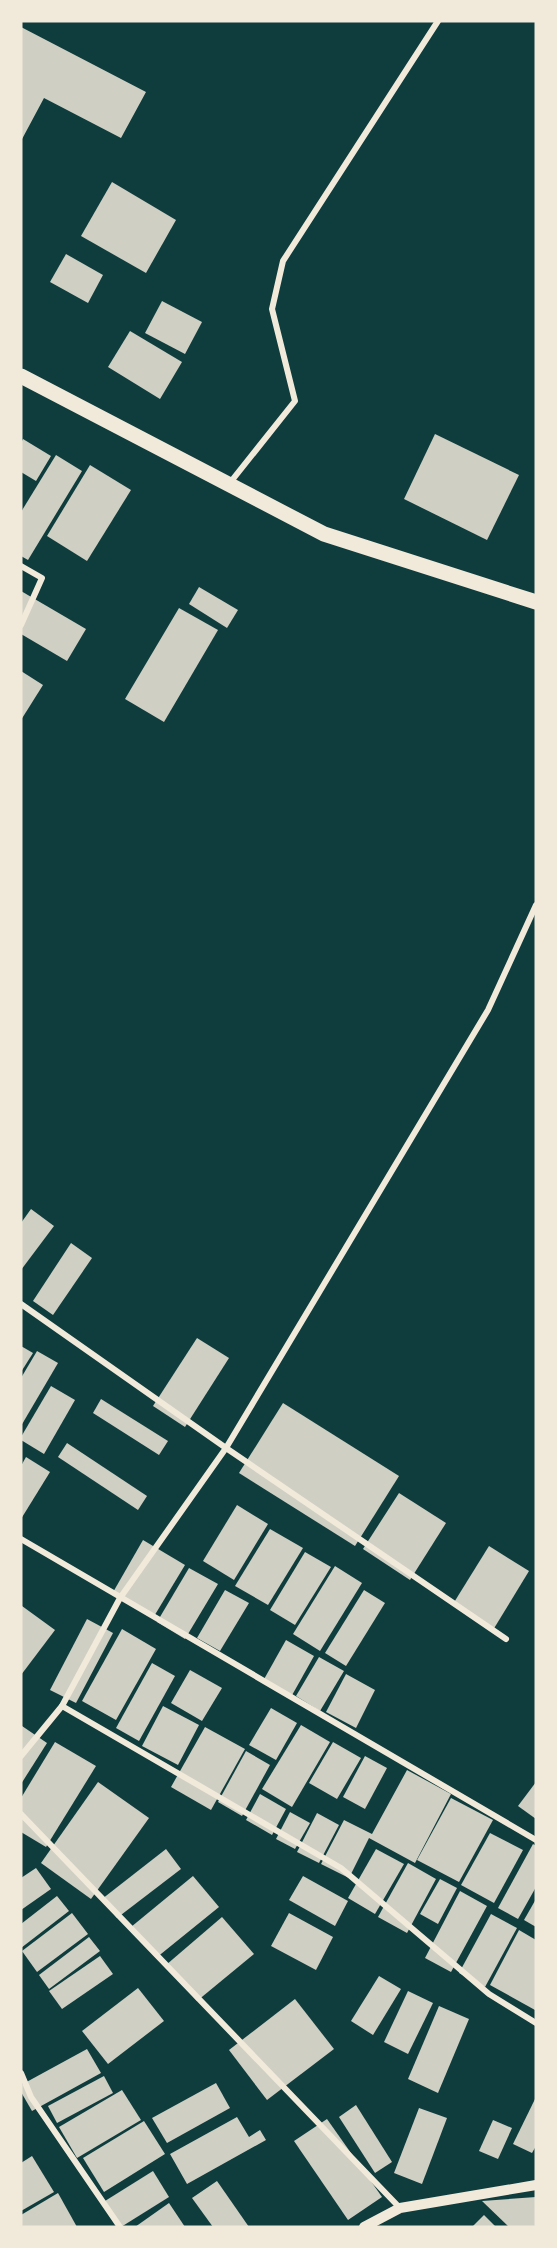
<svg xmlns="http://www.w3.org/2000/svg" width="557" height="2248" font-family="'IBM Plex Serif',serif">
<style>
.building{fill:#cfcfc3}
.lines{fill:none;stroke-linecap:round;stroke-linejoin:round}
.minor{stroke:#f1e9da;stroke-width:6}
.tertiary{stroke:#f1e9da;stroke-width:10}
.primary{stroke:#f1e9da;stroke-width:15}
</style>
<rect width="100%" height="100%" fill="#0f3d3e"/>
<g class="building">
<polygon points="21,27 146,92 121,138 44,98 21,141"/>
<polygon points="112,182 176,220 146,273 81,236"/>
<polygon points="66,254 103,275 88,303 50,282"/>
<polygon points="162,301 202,322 185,354 145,333"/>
<polygon points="130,331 182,362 160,399 108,367"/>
<polygon points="435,434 519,475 487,540 404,499"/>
<polygon points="23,439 51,456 36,481 21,472 21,443"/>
<polygon points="56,455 82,471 28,560 21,556 21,512"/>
<polygon points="90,465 131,490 87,561 47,536"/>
<polygon points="199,587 238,610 227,628 189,604"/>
<polygon points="21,591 86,629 67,661 21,634"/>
<polygon points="179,608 218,630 164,722 125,699"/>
<polygon points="21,671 43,685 21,720"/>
<polygon points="31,1209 54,1226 21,1270 21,1223"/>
<polygon points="71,1243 92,1258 53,1315 33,1301"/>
<polygon points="197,1338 229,1358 185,1427 153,1406"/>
<polygon points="21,1346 33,1353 21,1372"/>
<polygon points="37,1351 58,1363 21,1426 21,1378"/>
<polygon points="51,1386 75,1400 44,1454 21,1440 21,1437"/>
<polygon points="101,1399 168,1441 159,1455 93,1413"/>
<polygon points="283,1403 399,1476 355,1546 239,1473"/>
<polygon points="67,1443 147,1496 138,1510 58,1457"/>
<polygon points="26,1457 50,1472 21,1519 21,1466"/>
<polygon points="399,1493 446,1523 410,1580 363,1549"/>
<polygon points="237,1505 268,1524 234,1580 203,1561"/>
<polygon points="270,1529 303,1548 268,1605 235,1586"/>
<polygon points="143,1540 185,1565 153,1618 112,1594"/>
<polygon points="489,1546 529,1571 493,1630 453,1604"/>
<polygon points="305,1552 331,1567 295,1625 270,1610"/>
<polygon points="335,1566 362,1583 320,1651 293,1634"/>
<polygon points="189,1568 218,1584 185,1639 157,1622"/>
<polygon points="225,1590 249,1603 220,1651 197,1638"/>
<polygon points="364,1590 385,1603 346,1666 325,1653"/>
<polygon points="22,1606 55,1630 21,1675 21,1608"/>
<polygon points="87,1619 113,1633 76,1703 50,1690"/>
<polygon points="122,1629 156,1649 116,1720 82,1701"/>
<polygon points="286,1640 314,1656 291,1697 263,1681"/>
<polygon points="319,1657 344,1671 320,1711 296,1696"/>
<polygon points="152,1663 175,1676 139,1741 116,1728"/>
<polygon points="190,1670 222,1688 202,1721 171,1703"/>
<polygon points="346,1674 375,1690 356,1728 326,1712"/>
<polygon points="163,1706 199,1725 178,1765 142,1746"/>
<polygon points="271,1708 297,1723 276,1760 249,1745"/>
<polygon points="301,1725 330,1742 292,1807 262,1789"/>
<polygon points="22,1726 47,1743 21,1784 21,1728"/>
<polygon points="205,1727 245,1749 211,1810 171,1787"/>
<polygon points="55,1742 96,1766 46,1847 21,1832 21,1798"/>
<polygon points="333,1742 361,1758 337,1799 309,1783"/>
<polygon points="246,1751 270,1765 242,1816 218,1802"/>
<polygon points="365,1756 387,1768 365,1809 343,1797"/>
<polygon points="407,1770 451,1794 415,1863 369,1838 349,1878 321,1864 344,1820 372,1834"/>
<polygon points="98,1782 149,1818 91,1899 41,1863"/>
<polygon points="536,1782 536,1819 518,1806"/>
<polygon points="260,1794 286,1809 272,1835 246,1820"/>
<polygon points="451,1798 493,1820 459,1882 417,1860"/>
<polygon points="290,1812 310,1823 295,1849 276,1839"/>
<polygon points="317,1813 339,1825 319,1863 297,1852"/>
<polygon points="490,1833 523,1850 494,1903 461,1885"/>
<polygon points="533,1844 536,1846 536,1887 518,1919 498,1908"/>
<polygon points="166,1849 181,1869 117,1918 102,1899"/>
<polygon points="376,1849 404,1864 375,1914 348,1898"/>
<polygon points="408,1863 436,1879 407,1933 378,1917"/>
<polygon points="36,1868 51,1889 21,1910 21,1878"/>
<polygon points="193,1876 219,1907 156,1958 131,1927"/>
<polygon points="303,1876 348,1901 335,1926 289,1900"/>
<polygon points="440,1879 457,1888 438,1924 420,1914"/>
<polygon points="460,1891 487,1906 451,1972 425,1958"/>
<polygon points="57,1896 69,1911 21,1948 21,1924"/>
<polygon points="536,1899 536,1927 524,1920"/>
<polygon points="72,1913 88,1934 37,1972 22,1951"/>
<polygon points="289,1913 333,1937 316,1970 271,1946"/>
<polygon points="491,1914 517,1928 485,1987 459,1973"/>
<polygon points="222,1917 254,1954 197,2001 166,1965"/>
<polygon points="519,1930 536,1940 535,2010 490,1985"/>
<polygon points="89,1937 100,1951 49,1989 39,1975"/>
<polygon points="100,1956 113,1974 62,2009 49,1991"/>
<polygon points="379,1976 401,1989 373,2035 351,2021"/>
<polygon points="138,1988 164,2021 108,2064 82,2031"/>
<polygon points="408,1991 433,2003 408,2054 384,2042"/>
<polygon points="295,1999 334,2049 267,2100 229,2050"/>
<polygon points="439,2006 469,2019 438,2093 408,2079"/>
<polygon points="87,2049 101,2073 32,2111 21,2092 21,2085"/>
<polygon points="104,2076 113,2093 57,2123 48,2106"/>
<polygon points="216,2083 230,2108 167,2143 152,2118"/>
<polygon points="122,2090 141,2120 77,2158 59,2127"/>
<polygon points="536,2097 536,2146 532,2153 513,2144"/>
<polygon points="356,2105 392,2162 375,2173 339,2117"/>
<polygon points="419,2108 447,2118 422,2184 394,2173"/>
<polygon points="237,2117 249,2137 260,2130 266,2140 187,2184 170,2154"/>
<polygon points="327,2119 382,2197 348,2220 294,2141"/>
<polygon points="493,2120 512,2128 498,2159 479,2151"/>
<polygon points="144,2121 165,2154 104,2192 83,2158"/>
<polygon points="32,2156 54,2192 21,2211 21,2163"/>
<polygon points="153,2171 169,2197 121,2227 105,2201"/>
<polygon points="217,2181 249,2227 213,2227 192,2198"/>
<polygon points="58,2193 77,2227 21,2227 21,2215"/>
<polygon points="536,2197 536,2227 509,2227 482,2201"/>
<polygon points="169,2203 185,2227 135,2227"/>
<polygon points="484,2215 496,2227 472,2227"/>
</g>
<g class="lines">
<g class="minor">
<polyline points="229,484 295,401 272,309 283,261 438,21"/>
<polyline points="21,566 42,578 21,625"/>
<polyline points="21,1304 226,1448 506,1639"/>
<polyline points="21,1539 536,1840"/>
<polyline points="62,1706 341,1868 489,1994 536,2023"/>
<polyline points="21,1756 62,1706 120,1598 226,1448 488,1010 536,905"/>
<polyline points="21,1814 400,2208"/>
<polyline points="21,2073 31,2097 120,2227"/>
</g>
<polyline class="tertiary" points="364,2227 400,2208 536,2185"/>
<polyline class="primary" points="21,376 324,534 536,602"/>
</g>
<rect width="557" height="2248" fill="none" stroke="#f1e9da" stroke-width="45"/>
</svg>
